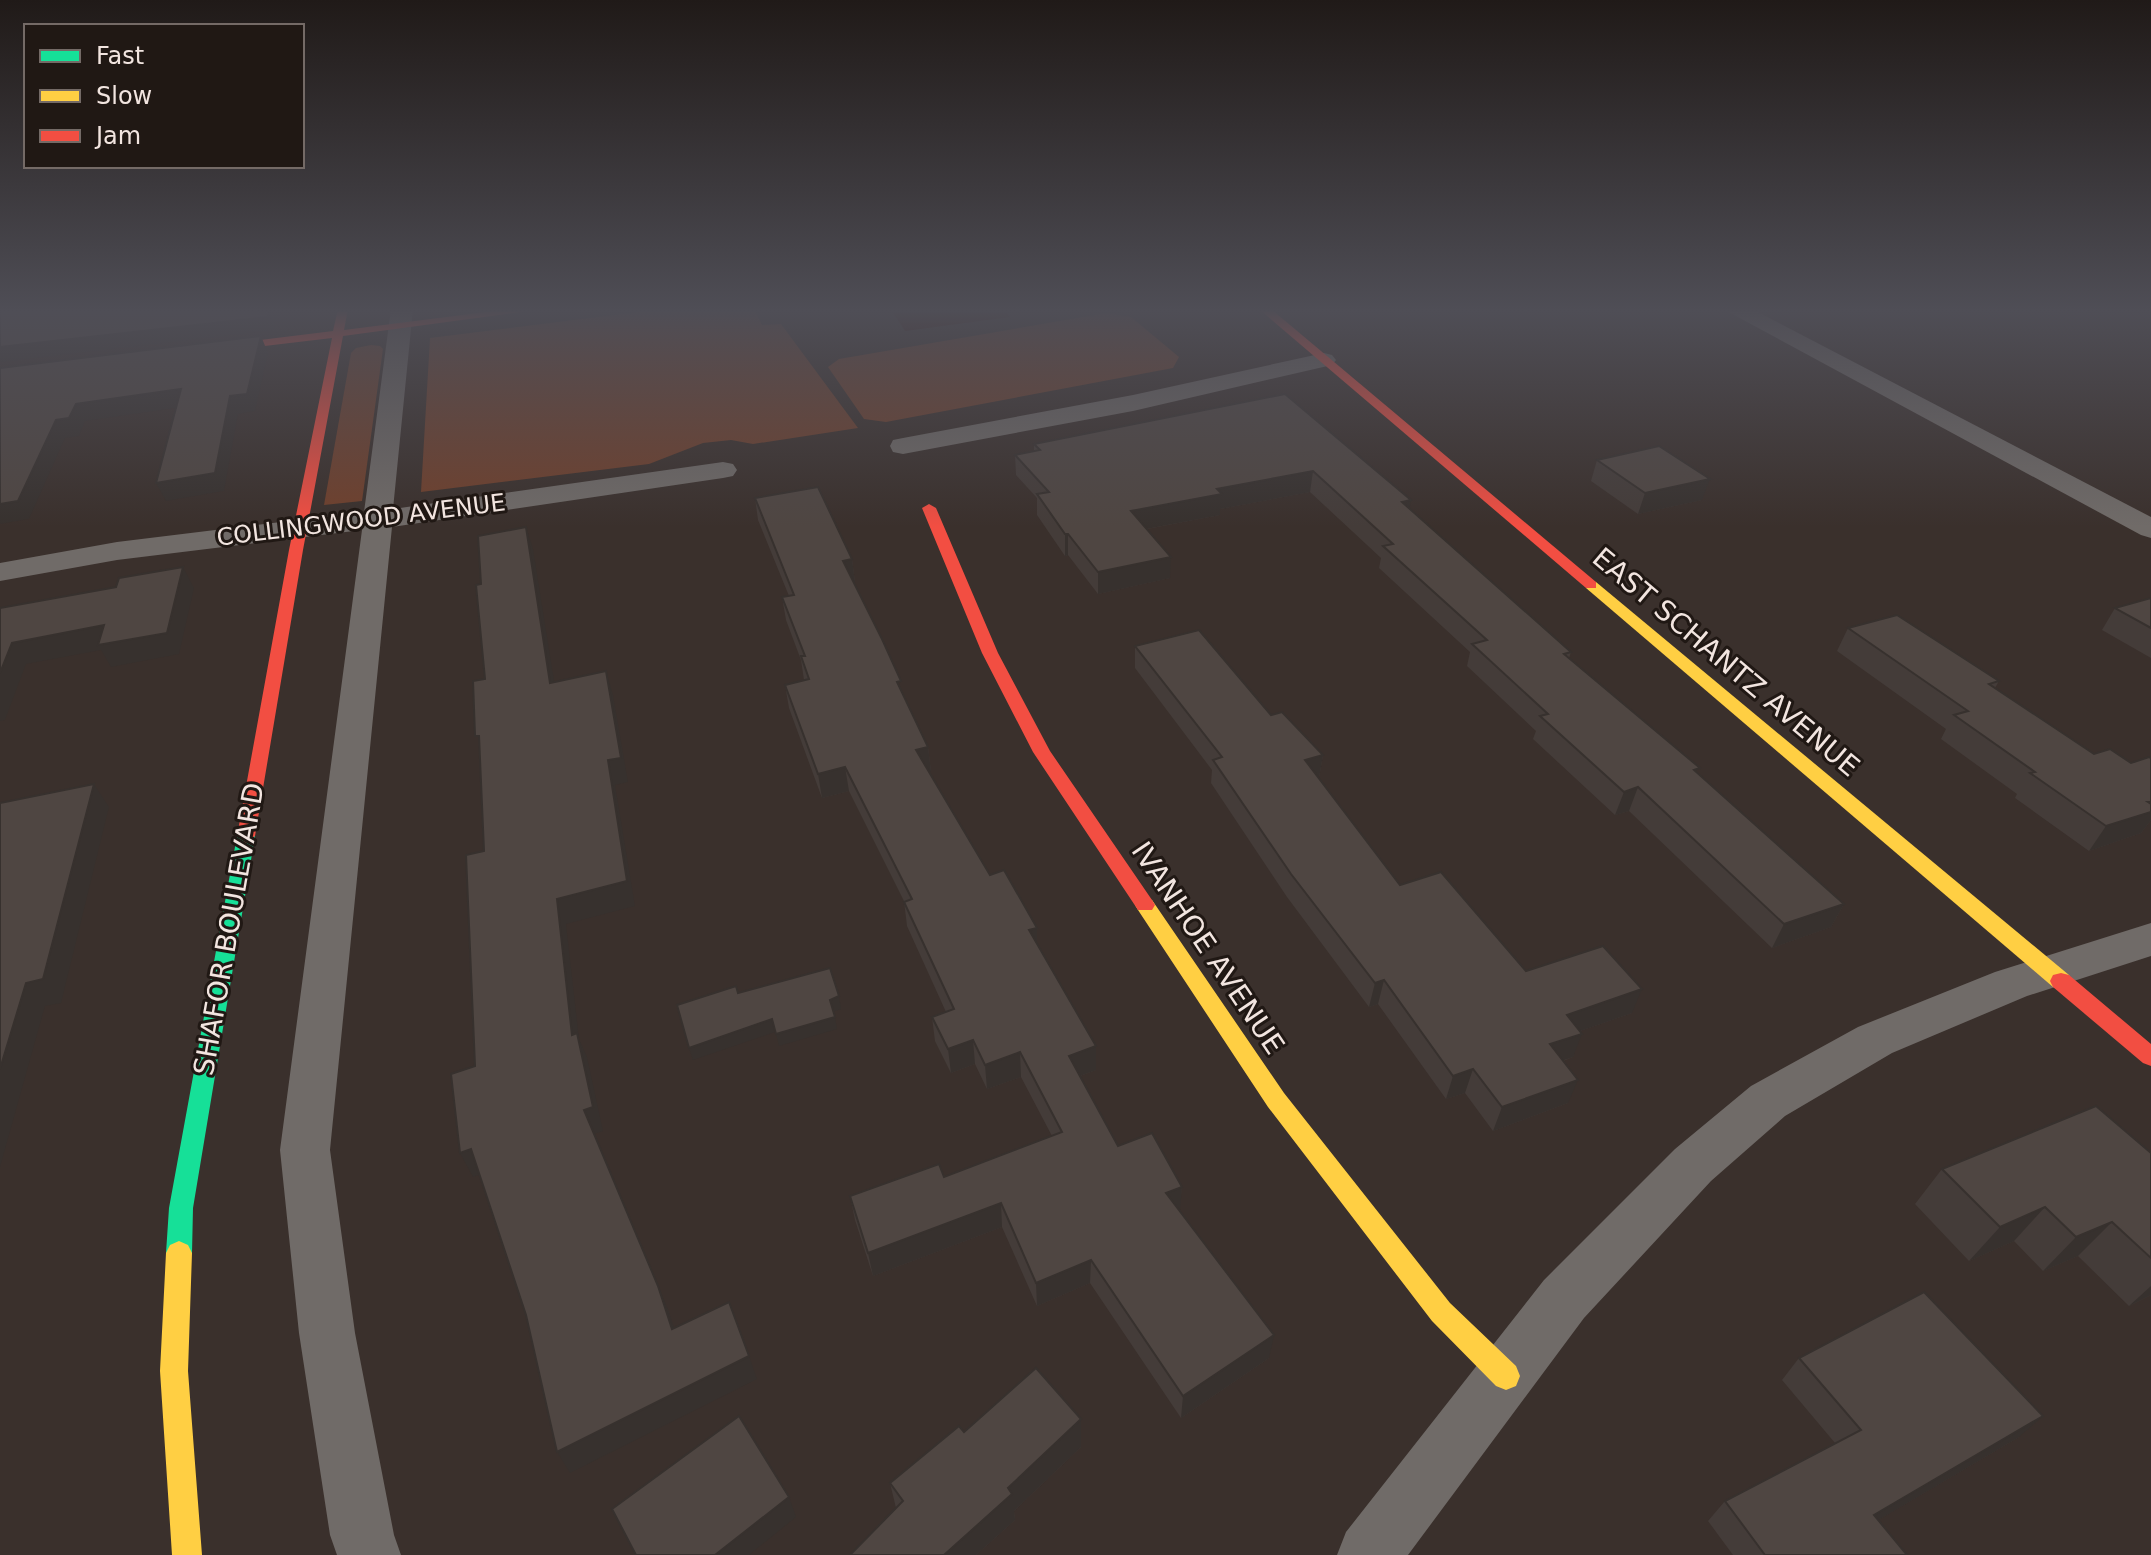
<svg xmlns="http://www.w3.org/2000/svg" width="2151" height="1555" font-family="'DejaVu Sans',sans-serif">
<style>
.green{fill:#70402c}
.water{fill:#330b04}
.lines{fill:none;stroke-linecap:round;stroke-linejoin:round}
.street{fill:#706b68;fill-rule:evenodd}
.fast{fill:#16e098;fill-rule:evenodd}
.slow{fill:#ffcf43;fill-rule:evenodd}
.jam{fill:#f24e42;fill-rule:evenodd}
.wall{fill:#443c39}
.shaded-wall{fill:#37312e}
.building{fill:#4f4642;stroke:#37312e;stroke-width:2}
.labels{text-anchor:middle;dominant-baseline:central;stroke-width:6;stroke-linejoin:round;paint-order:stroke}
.far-street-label{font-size:24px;fill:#f2e5e0;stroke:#201814}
.street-label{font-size:28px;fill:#f2e5e0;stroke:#201814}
</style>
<rect width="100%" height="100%" fill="#3a302c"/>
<g class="green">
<polygon points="662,309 754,309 762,325 781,324 858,428 753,444 731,440 703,443 649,464 421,492 430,338"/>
<polygon points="1106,313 1131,317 1179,357 1173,368 886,422 864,419 828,367 839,359"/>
<polygon points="371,345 380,346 383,349 362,501 324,505 351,353 356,348"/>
</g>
<polygon class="water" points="891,309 1004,309 1010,317 905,331"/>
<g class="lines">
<g class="street">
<polygon points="391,309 413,309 393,509 723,462 733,464 737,470 733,476 723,478 392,527 330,1150 355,1333 394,1535 401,1555 337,1555 330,1535 299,1333 280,1150 362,530 117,560 0,581 0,563 117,542 364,512"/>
<polygon points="1723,309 1752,309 2151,517 2151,538 2141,535"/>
<polygon points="1324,353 1332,355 1336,360 1332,365 1133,411 903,454 893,452 890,446 893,440 903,438 1133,395"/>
<polygon points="2151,923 2151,956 2027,996 1892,1053 1785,1116 1711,1181 1584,1318 1408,1555 1337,1555 1346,1532 1544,1280 1675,1149 1751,1086 1858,1027 1995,972"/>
</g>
<polygon class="fast" points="246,829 255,836 193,1208 192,1253 188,1261 179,1265 170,1261 166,1253 169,1208 237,836"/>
<g class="slow">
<polygon points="1591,581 1596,582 2069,975 2072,981 2069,987 2061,989 2053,987 1586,588 1586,582"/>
<polygon points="1145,898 1152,900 1284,1093 1450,1303 1516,1366 1520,1376 1516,1386 1506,1390 1496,1386 1432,1321 1268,1107 1138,910 1135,905 1138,900"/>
<polygon points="179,1241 188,1245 192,1253 188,1371 202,1555 172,1555 160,1371 166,1253 170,1245"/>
</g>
<g class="jam">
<polygon points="338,309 348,309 344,330 509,309 544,309 343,336 303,550 255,836 246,843 237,836 289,550 332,338 204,353 198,350 204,347 333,331"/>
<polygon points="1259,309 1271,309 1596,582 1596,588 1586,588"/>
<polygon points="929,504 936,508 998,653 1050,751 1152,900 1155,905 1152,910 1138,910 1033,752 982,653 922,508"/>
<polygon points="2061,973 2069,975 2151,1044 2151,1066 2143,1063 2053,987 2050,981 2053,975"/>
</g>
</g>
<g class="wall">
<polygon points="1285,394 1409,508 1571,652 1569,658 1844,904 1831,927 1772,948 1629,811 1615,815 1533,739 1536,731 1467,666 1470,652 1379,568 1381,558 1310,492 1220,509 1220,515 1147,529 1170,578 1098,594 1068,555 1065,556 1037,515 1037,498 1016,475 1015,455 1034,451 1034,444"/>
<polygon points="1597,460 1702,500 1638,514 1591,481"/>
<polygon points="755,498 852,559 855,582 854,582 903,694 928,747 931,771 929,771 990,875 1037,944 1096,1046 1096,1070 1080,1076 1118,1146 1182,1187 1179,1211 1269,1358 1181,1418 1090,1283 1037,1306 1002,1227 873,1276 855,1220 850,1196 944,1177 1052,1136 1021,1077 987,1089 975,1064 951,1073 935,1041 932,1017 946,1012 907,926 904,901 849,791 822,798 789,708 785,685 804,680 801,660 786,620 782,597 789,596 758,520"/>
<polygon points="2151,598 2151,658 2102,630 2115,608"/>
<polygon points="1848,628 1999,681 1995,688 2094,754 2131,763 2151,758 2151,820 2141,833 2089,851 2015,798 2017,794 1941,739 1946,729 1837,651"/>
<polygon points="1135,646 1271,715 1323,755 1319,778 1400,885 1526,971 1632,1013 1580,1031 1573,1057 1563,1061 1568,1103 1493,1131 1465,1093 1446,1099 1378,1004 1369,1007 1287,897 1211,783 1212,770 1135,668"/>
<polygon points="2151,1153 2151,1295 2129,1306 2078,1256 2043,1271 2014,1241 1969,1261 1915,1204 1942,1169"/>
<polygon points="1799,1358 2019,1437 1878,1520 1907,1555 1733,1555 1708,1521 1725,1501 1835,1443 1782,1380"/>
<polygon points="964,1432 1081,1447 1014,1511 1015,1520 976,1555 850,1555 896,1508 890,1483"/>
</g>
<g class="shaded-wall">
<polygon points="269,309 286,309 284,315 276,316 273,330 1,362 0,360 0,347"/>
<polygon points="1372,309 1396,309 1371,312"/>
<polygon points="261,336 268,353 255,411 238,414 224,491 166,501 156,483 230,396"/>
<polygon points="181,389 189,406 85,421 79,436 65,438 29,519 0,524 0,504 56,420 76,404"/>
<polygon points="1313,471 1310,492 1220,509 1220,515 1130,532 1131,511 1217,489"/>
<polygon points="1710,479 1702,500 1638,514 1645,493"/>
<polygon points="1411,500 1407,522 1402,502"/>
<polygon points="526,527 533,549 558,706 550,683"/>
<polygon points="1065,534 1068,534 1068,555 1065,556"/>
<polygon points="1171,557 1170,578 1098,594 1098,572"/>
<polygon points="852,559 855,582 846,583 843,561"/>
<polygon points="183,567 194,588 179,654 111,667 101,650 26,664 5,720 0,721 0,673 12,643"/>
<polygon points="606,671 613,695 628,782 615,785 635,906 566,924 579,1039 587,1057 603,1131 594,1134 668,1309 682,1352 584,1110 572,1035 557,899 608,760"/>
<polygon points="928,747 931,771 919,774 916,750"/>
<polygon points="1323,755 1319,778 1305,760"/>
<polygon points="845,767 849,791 822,798 818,774"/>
<polygon points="94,784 109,807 61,1003 45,1006 0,1167 0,1069 26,983"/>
<polygon points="1638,787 1629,811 1615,815 1624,792"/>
<polygon points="2148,802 2151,802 2151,820 2141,833 2089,851 2106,826"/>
<polygon points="1844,904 1831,927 1772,948 1784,924"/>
<polygon points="1037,928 1037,953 1029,930"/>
<polygon points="1384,980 1378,1004 1369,1007 1375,983"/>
<polygon points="1642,989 1632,1013 1557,1039 1567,1015"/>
<polygon points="839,996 841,1009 832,1012 830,1000"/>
<polygon points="835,1017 837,1029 779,1046 776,1034"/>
<polygon points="772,1019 775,1032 693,1060 689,1048"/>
<polygon points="1582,1034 1573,1057 1540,1068 1550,1044"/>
<polygon points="973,1040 975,1064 951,1073 948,1049"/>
<polygon points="1096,1046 1096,1070 1069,1080 1069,1056"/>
<polygon points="1020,1052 1021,1077 987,1089 985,1065"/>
<polygon points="1473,1069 1465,1093 1446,1099 1453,1076"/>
<polygon points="1578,1080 1568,1103 1493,1131 1502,1107"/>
<polygon points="471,1149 484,1173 473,1177 460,1153"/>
<polygon points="1182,1187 1180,1210 1164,1217 1166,1193"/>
<polygon points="1001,1203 1002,1227 873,1276 868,1253"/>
<polygon points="2045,1207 2014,1241 1969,1261 2000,1227"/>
<polygon points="2112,1222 2078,1256 2043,1271 2076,1237"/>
<polygon points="1091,1260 1090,1283 1037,1306 1036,1283"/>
<polygon points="2151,1286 2151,1295 2129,1306"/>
<polygon points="1274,1335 1269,1358 1181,1418 1183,1396"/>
<polygon points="749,1356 757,1379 570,1473 557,1452"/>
<polygon points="2043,1416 2019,1437 1853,1535 1874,1515"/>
<polygon points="1081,1419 1081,1447 1014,1511 1015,1520 976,1555 944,1555 1008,1488"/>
<polygon points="789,1497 796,1517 749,1555 715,1555"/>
</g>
<g class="building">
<polygon points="0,309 269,309 268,317 0,347"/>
<polygon points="261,336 247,394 230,396 215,473 156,483 181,389 76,404 69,418 56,420 18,501 0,504 0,368"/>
<polygon points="1285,394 1411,500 1402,502 1571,652 1564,654 1700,768 1694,770 1844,904 1784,924 1638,787 1624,792 1540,716 1548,714 1472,644 1487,640 1383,546 1393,544 1313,471 1217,489 1222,494 1131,511 1171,557 1098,572 1068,534 1065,534 1037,494 1049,492 1015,455 1040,450 1034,444"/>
<polygon points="1659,446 1710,479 1645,493 1597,460"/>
<polygon points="818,487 852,559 843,561 882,639 901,681 897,682 928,747 916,750 990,875 1004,870 1037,928 1029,930 1096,1046 1069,1056 1118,1146 1152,1133 1182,1187 1166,1193 1274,1335 1183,1396 1091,1260 1036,1283 1001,1203 868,1253 850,1196 939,1164 944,1177 1062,1132 1020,1052 985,1065 973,1040 948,1049 932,1017 954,1009 904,902 912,899 845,767 818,774 785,685 809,679 801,656 805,656 782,597 794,595 755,498"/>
<polygon points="526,527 550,683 606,671 621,758 608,760 627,881 557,899 572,1035 577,1033 593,1107 584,1110 658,1286 672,1329 729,1302 749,1356 557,1452 526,1315 471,1149 460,1153 451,1074 475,1066 466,855 484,851 479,736 475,736 473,681 485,679 476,585 481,584 478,536"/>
<polygon points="183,567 167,633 98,645 104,625 12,643 0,673 0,608 116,587 119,578"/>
<polygon points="2151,598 2151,628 2115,608"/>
<polygon points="1897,615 1999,681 1989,684 2094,754 2110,749 2131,763 2149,757 2151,758 2151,802 2148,802 2151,804 2151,812 2106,826 2030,773 2035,772 1954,715 1968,711 1848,628"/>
<polygon points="1199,630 1271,715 1282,712 1323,755 1305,760 1400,885 1441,872 1526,971 1603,946 1642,989 1567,1015 1582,1034 1550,1044 1578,1080 1502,1107 1473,1069 1453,1076 1384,980 1375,983 1291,874 1213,760 1222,757 1135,646"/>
<polygon points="94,784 43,979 26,983 0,1069 0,803"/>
<polygon points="830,968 839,996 830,1000 835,1017 776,1034 772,1019 689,1048 677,1005 736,986 738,993"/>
<polygon points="2096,1106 2151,1153 2151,1258 2112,1222 2076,1237 2045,1207 2000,1227 1942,1169"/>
<polygon points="1924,1292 2043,1416 1874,1515 1907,1555 1765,1555 1725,1501 1861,1430 1799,1358"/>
<polygon points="1036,1368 1081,1419 1008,1488 1012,1494 944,1555 850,1555 903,1501 890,1483 959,1426 964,1432"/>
<polygon points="739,1416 789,1497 715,1555 636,1555 612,1509"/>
</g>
<linearGradient id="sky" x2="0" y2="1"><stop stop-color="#201a18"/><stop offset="0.59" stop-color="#4f4e56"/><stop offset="1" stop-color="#4f4e56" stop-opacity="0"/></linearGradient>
<rect width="2151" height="527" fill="url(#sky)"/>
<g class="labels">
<g class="far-street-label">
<text transform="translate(361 520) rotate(-7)">COLLINGWOOD AVENUE</text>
</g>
<g class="street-label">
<text transform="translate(1726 662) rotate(40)">EAST SCHANTZ AVENUE</text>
<text transform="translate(229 929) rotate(-80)">SHAFOR BOULEVARD</text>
<text transform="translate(1208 948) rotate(56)">IVANHOE AVENUE</text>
</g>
</g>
<rect x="24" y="24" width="280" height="144" fill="#201814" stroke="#746a66" stroke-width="2"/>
<rect x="40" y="50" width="40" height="12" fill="#16e098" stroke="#746a66" stroke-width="2"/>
<text x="96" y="64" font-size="24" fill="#f2e5e0">Fast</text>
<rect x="40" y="90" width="40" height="12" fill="#ffcf43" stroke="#746a66" stroke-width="2"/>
<text x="96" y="104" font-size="24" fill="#f2e5e0">Slow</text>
<rect x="40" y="130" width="40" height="12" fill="#f24e42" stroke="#746a66" stroke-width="2"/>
<text x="96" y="144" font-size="24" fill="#f2e5e0">Jam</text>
</svg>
